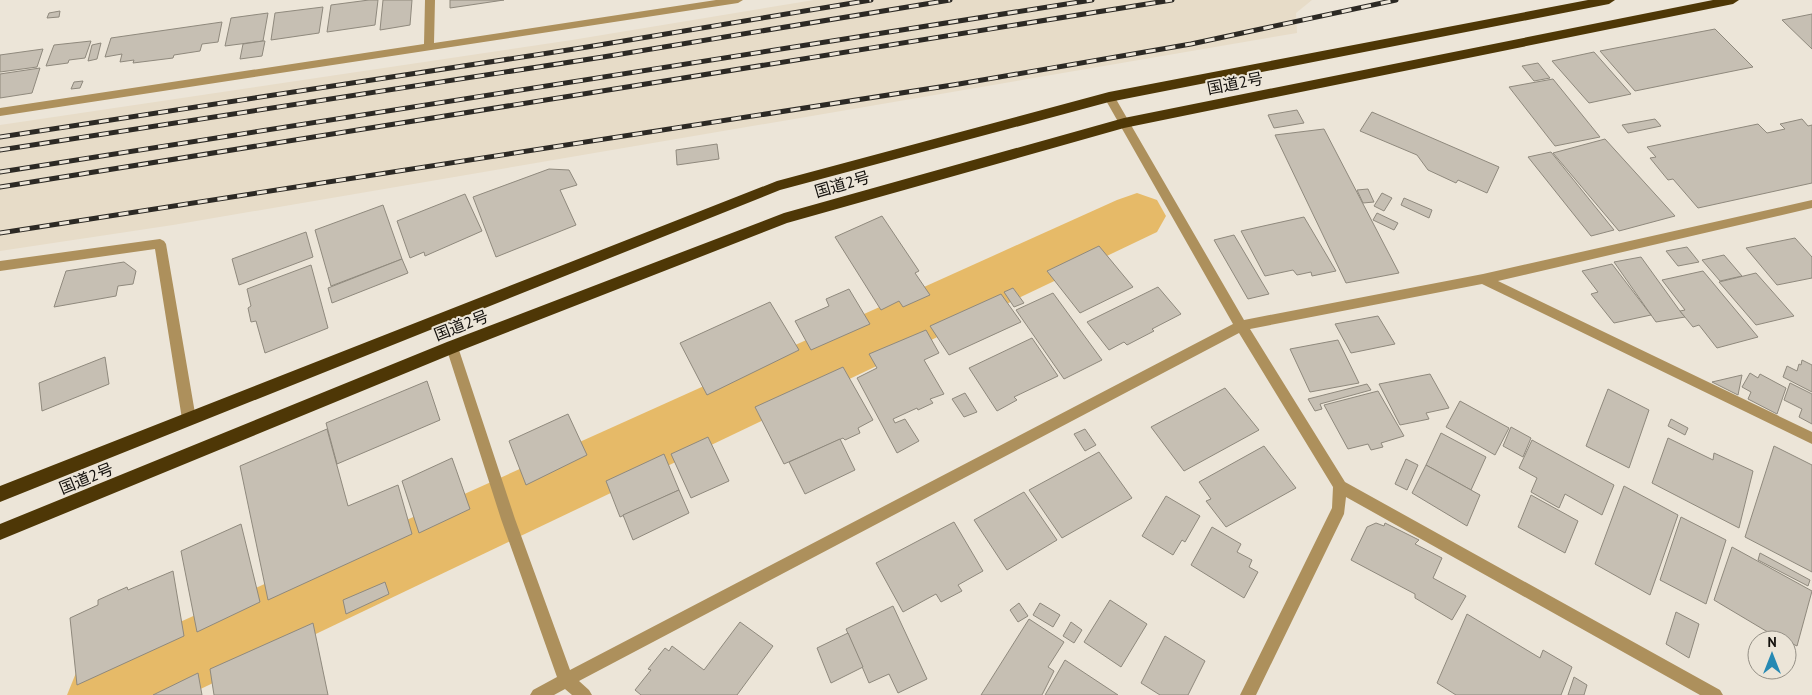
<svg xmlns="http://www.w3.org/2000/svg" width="1812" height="695" font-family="'PT Sans','Noto Sans JP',sans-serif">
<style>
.built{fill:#e7dcc8}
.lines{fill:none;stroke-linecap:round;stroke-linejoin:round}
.river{fill:#e6ba68;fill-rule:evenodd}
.building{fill:#c6bfb3;stroke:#8f897d}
.minor{fill:#ad905c;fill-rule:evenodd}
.highway{fill:#4e3706;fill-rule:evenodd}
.rail-casing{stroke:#2c2924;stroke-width:5}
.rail{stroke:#ece5d8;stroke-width:3;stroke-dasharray:10;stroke-linecap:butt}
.labels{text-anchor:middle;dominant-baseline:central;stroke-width:4;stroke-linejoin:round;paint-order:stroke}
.street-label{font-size:16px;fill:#13100c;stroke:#ece5d8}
</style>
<rect width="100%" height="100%" fill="#ece5d8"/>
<polygon class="built" points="814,0 1312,0 1296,13 1297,33 173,225 0,251 0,125 572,40"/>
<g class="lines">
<polygon class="river" points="1137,193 1157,200 1166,216 1157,232 188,695 67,695 78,668 1117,200"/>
</g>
<g class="building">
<polygon points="369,0 378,0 375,25 327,32 331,5"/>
<polygon points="383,0 412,0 410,25 380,30"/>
<polygon points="450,0 504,0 450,8"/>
<polygon points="323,7 319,33 271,40 275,13"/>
<polygon points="60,11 59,17 47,18 49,13"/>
<polygon points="268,13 263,41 225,46 231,18"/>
<polygon points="1812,14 1812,49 1782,20"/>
<polygon points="222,22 218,42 202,44 200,51 174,55 173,58 133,63 134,60 120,62 122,54 105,57 111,38"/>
<polygon points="1715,29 1753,67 1635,91 1600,51"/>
<polygon points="91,41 85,58 69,60 68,63 46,66 54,45"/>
<polygon points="263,41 265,41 262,56 240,59 243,44"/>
<polygon points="101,43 97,59 88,61 92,45"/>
<polygon points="43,49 37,67 0,72 0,55"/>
<polygon points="1594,52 1631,94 1589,103 1552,61"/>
<polygon points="1538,63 1550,78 1534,81 1522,66"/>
<polygon points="40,68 32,93 0,98 0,74"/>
<polygon points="1553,79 1600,137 1555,146 1509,87"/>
<polygon points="83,81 80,88 71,89 74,82"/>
<polygon points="1297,110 1304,123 1274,128 1268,115"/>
<polygon points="1372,112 1499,167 1487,193 1458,180 1456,183 1428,170 1417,155 1360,131"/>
<polygon points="1655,119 1661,126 1628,133 1622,125"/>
<polygon points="1802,119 1808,126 1812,125 1812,183 1698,208 1673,179 1668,180 1650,158 1656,157 1647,147 1758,124 1767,133 1785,129 1780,124"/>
<polygon points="1324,129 1399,273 1346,283 1275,135"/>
<polygon points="1605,139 1675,216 1619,231 1553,153"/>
<polygon points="717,144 719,159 677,165 676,150"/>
<polygon points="1551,152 1614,230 1591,236 1528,157"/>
<polygon points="549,169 569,170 577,185 560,190 576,225 496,257 473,197"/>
<polygon points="1368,189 1374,202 1363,203 1357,190"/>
<polygon points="1382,193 1392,198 1384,211 1374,206"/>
<polygon points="465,194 482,231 425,256 424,252 410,258 397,221"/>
<polygon points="1404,198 1432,210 1429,218 1401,205"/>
<polygon points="383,205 402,259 331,286 315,230"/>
<polygon points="1377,213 1398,223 1394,230 1373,220"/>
<polygon points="882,216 919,271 915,273 930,295 903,307 899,301 881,310 835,237"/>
<polygon points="1304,217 1336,271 1312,276 1311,272 1297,275 1293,270 1265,276 1241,231"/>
<polygon points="306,232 313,257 239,285 232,259"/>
<polygon points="1234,235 1269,294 1248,299 1214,240"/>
<polygon points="1795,238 1812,257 1812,278 1777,285 1746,248"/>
<polygon points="1099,246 1133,287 1080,313 1047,271"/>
<polygon points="1687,247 1699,262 1678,266 1666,251"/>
<polygon points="1724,255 1742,276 1720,281 1702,260"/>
<polygon points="1641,257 1680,311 1685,317 1656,322 1614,262"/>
<polygon points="402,259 408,273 332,303 328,288"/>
<polygon points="124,262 136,271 133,284 118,286 116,296 54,307 66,271"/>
<polygon points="1612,264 1651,315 1614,323 1591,294 1598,292 1582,271"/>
<polygon points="311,265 328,328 265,353 256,321 251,322 248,308 251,306 247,289"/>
<polygon points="1703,271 1758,337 1717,348 1699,325 1693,327 1680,311 1685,310 1662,280"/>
<polygon points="1756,273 1794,316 1756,325 1719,282"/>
<polygon points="1158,287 1181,314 1152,329 1154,331 1127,345 1124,342 1109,350 1087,322"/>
<polygon points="1013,288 1024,303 1014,307 1004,292"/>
<polygon points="849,289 870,324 811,350 795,321 829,306 826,299"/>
<polygon points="1053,293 1102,360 1064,379 1016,310"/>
<polygon points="1001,294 1021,322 949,355 930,326"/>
<polygon points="770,302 799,350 707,395 680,343"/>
<polygon points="1378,316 1395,344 1351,353 1335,324"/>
<polygon points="926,330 939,353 924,360 944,394 930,399 933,403 918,410 917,408 893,419 895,423 905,419 919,441 897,453 857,378 877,368 869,354"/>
<polygon points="1032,338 1058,376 1014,397 1017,400 997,411 969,368"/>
<polygon points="1338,340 1359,383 1310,392 1290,349"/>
<polygon points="105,357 109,384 42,411 39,383"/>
<polygon points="1802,360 1812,365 1812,392 1783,377 1787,366 1797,371 1799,364 1801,365"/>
<polygon points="843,367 873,420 858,428 860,433 845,440 843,438 784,464 755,407"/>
<polygon points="1750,373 1758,378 1760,374 1786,388 1777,414 1748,399 1751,392 1742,387"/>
<polygon points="1430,374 1449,408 1426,413 1429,419 1400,425 1379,384"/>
<polygon points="1742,375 1738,395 1712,382"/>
<polygon points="427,381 440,420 337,464 326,423"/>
<polygon points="1790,383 1812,394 1812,424 1799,417 1802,409 1784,400"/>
<polygon points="1367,384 1371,390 1320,404 1322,409 1315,411 1308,399"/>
<polygon points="1225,388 1259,430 1184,471 1151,427"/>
<polygon points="1608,389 1649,410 1629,468 1586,446"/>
<polygon points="1378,391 1404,436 1381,443 1383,447 1371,450 1368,444 1348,449 1324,405"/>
<polygon points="965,393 977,412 964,417 952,399"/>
<polygon points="1460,401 1509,428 1495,455 1446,427"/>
<polygon points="568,414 587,455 526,485 509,441"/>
<polygon points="1671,419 1688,428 1685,435 1668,426"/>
<polygon points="1511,427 1531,438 1523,457 1503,446"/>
<polygon points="327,429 348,506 398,485 412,534 268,600 240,466"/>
<polygon points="1085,429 1096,445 1085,451 1074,434"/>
<polygon points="1441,433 1486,457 1471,490 1426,465"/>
<polygon points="708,437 729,481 691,498 671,454"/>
<polygon points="1668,438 1713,460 1714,453 1753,471 1739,528 1652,483"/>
<polygon points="840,439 855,470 805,494 789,462"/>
<polygon points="1532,440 1614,485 1602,515 1565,494 1559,508 1531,492 1537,478 1519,468"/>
<polygon points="1264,446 1296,488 1226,527 1206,501 1211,499 1199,482"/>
<polygon points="1774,446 1812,465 1812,572 1745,537"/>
<polygon points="1099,452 1132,498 1062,538 1029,490"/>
<polygon points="664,454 679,490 620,517 606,481"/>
<polygon points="452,458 470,509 419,533 402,481"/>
<polygon points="1406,459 1418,465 1407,490 1395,484"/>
<polygon points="1426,465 1480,495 1467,526 1412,493"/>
<polygon points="1624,486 1678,515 1650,595 1595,564"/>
<polygon points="679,490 689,513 633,540 623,515"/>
<polygon points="1024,492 1057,540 1007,570 974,520"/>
<polygon points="1531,495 1578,521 1565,553 1518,527"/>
<polygon points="1166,496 1200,516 1185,542 1182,540 1173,555 1142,536"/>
<polygon points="1681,517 1726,540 1706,604 1660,580"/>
<polygon points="954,522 983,571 958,585 962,591 941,602 936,594 903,612 876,563"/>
<polygon points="1376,523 1384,526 1385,523 1419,540 1415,544 1442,558 1433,578 1466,596 1452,620 1415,598 1415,594 1351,560 1367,527"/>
<polygon points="241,524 260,602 197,632 181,551"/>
<polygon points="1212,527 1241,544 1237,552 1252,560 1249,567 1258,572 1244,598 1191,565"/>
<polygon points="1732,547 1812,591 1797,646 1766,631 1714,600"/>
<polygon points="1760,553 1810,580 1808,586 1758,560"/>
<polygon points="173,571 184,636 77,685 70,618 98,605 98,600 127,587 128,590"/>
<polygon points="385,582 389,594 346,614 343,600"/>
<polygon points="1110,600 1147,624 1121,667 1084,642"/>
<polygon points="1019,603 1028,616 1018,622 1010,610"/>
<polygon points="1040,603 1060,615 1053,627 1033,615"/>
<polygon points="893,606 927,679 898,693 889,674 869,683 846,629"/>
<polygon points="1676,612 1699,624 1689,658 1666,644"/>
<polygon points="1467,614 1540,658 1543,650 1572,667 1561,695 1456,695 1437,683"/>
<polygon points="1029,619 1064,642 1048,667 1054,671 1042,695 981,695"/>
<polygon points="740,622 773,646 737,695 641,695 635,690 651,670 648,669 665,648 669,651 672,646 704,670"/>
<polygon points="1071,622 1082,630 1074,643 1063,636"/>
<polygon points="313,623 328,695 214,695 210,669"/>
<polygon points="848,633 863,667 831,683 817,648"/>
<polygon points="1165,636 1205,661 1188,695 1160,695 1141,683"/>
<polygon points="1065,660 1118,695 1045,695"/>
<polygon points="198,673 202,695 153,695"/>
<polygon points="1574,677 1587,685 1584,695 1568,695"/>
</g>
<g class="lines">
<g class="minor">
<polygon points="425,0 435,0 434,43 716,0 743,0 738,3 0,116 0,108 424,44"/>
<polygon points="1109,93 1113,94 1244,320 1483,274 1812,200 1812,208 1498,281 1812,432 1812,444 1482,284 1250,329 1345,482 1720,690 1723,695 1700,695 1346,497 1344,514 1256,695 1240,695 1332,508 1333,487 1239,333 579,681 589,690 592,695 572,695 565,689 554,695 530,695 533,690 557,677 501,519 446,347 448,343 452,342 456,343 458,347 515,519 570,670 1233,324 1104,97"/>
<polygon points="160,239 164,241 166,244 196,419 194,423 189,425 184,423 182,419 155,249 0,271 0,261"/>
</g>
<g class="highway">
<polygon points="1588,0 1615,0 1609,4 1109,102 780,190 0,502 0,486 777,181 1109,92"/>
<polygon points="1713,0 1739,0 1733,4 1124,128 787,223 457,352 0,540 0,524 447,342 784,213 1124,118"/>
</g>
<defs>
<g id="rail">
<polyline points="0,137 581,48 871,0"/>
<polyline points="0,150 603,57 950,0"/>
<polyline points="0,172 1092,0"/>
<polyline points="0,187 1172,0"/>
<polyline points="0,233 959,84 1191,44 1396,0"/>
</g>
</defs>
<use href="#rail" class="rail-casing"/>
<use href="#rail" class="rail"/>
</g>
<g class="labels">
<g class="street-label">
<text transform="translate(1235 83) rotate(-11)">国道2号</text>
<text transform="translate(842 184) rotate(-16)">国道2号</text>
<text transform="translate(461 325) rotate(-21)">国道2号</text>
<text transform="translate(86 478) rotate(-22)">国道2号</text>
</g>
</g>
<g transform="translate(1772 655)"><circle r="24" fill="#ece5d8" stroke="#959086"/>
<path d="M0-4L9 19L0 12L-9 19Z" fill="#2689b3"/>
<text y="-8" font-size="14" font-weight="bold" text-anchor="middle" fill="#13100c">N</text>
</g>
</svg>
